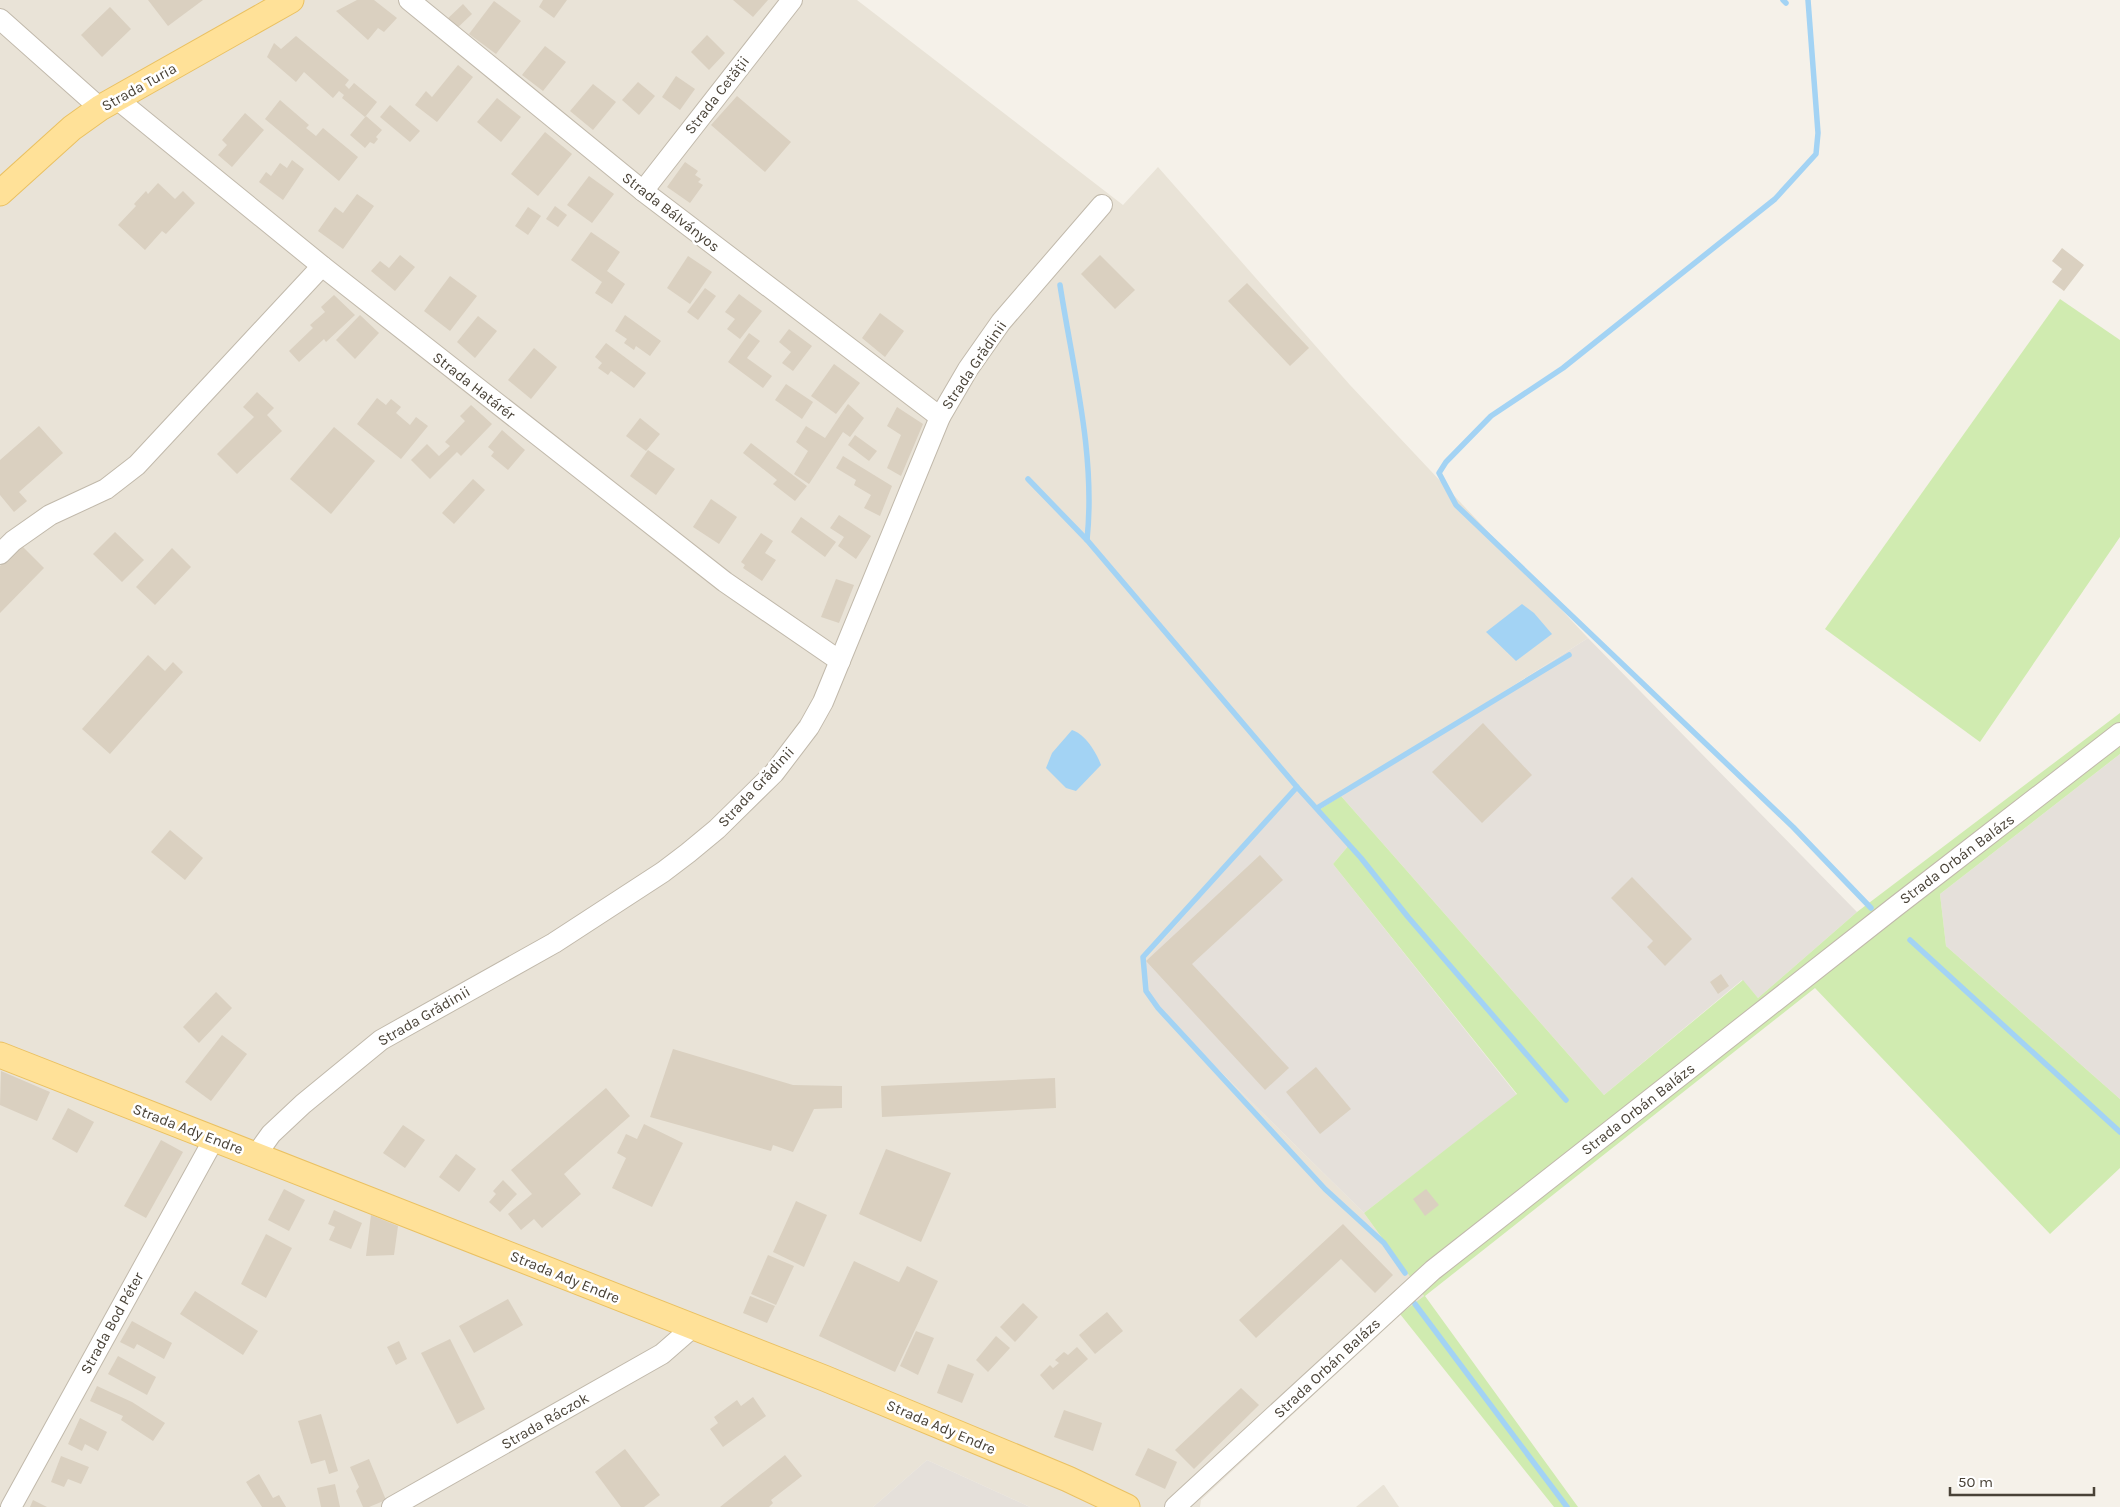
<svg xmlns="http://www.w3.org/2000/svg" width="2120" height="1507" font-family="Karla,sans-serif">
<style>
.residential{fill:#e9e3d7}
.industrial{fill:#e5e0da}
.green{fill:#d0ebb0}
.water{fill:#a3d3f4}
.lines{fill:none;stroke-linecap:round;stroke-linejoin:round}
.stream{stroke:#a3d3f4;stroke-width:5.5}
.building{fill:#dad0c0}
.minor-casing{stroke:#c1b9ab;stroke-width:22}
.major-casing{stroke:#eac162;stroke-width:27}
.minor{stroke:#fff;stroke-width:20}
.major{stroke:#ffe198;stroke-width:25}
.labels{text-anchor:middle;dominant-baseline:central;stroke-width:5;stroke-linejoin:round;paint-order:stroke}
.street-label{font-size:15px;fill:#494237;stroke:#fff}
</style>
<rect width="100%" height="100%" fill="#f5f1e9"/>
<g class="residential">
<polygon points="0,0 857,0 1123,205 1158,167 1350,385 1588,638 1317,811 1295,788 1151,1003 1364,1213 1424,1296 1400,1314 1201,1500 1200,1507 1030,1507 927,1460 873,1507 0,1507"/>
<polygon points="1384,1485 1399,1507 1356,1507 1383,1485"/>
</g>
<g class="industrial">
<polygon points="1588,638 1857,912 1758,998 1742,980 1604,1095 1341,796"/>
<polygon points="2120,754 2120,1099 1946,946 1940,894"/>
<polygon points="1295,787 1349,845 1333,864 1517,1095 1364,1213 1151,1003 1146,961"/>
<polygon points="927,1460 1030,1507 873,1507"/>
</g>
<g class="green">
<polygon points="2060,299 2120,340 2120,537 1980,742 1825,629"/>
<polygon points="2120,713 2120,754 1940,894 1946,946 2120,1099 2120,1168 2050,1234 1815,988 1425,1296 1578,1507 1554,1507 1400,1314 1424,1296 1364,1213 1517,1094 1333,864 1349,845 1317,811 1341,796 1604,1095 1743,980 1758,998 1857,912"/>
</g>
<g class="water">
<polygon points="1522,604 1534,613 1552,634 1516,661 1486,632"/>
<path d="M1072,730C1086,735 1096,752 1101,765L1076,791L1066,788L1046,768L1052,753Z"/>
</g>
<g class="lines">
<g class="stream">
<polyline points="1783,0 1786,3"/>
<polyline points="1808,0 1818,133 1816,154 1775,199 1563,368 1491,416 1446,462 1439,473 1456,505 1793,827 1871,908"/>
<path d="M1060,285C1073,369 1096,455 1087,540"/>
<polyline points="1028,479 1087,540 1297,787 1143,957 1146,991 1158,1008 1325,1189 1384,1243 1405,1273"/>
<polyline points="1297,787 1361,858 1408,917 1566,1100"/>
<polyline points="1317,808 1569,655"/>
<polyline points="1910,940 2120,1132"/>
<polyline points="1415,1304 1567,1507"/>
</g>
</g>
<g class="building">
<polygon points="148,0 203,0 168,26"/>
<polygon points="357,0 374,0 397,18 384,32 378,28 368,40 336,11"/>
<polygon points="543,0 567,0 554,18 539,7"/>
<polygon points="733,0 768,0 753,17"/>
<polygon points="494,1 521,21 496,54 469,34"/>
<polygon points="463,4 472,14 453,32 444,22"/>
<polygon points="110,7 131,29 102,57 81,35"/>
<polygon points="707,35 725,53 709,70 691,52"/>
<polygon points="296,36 349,80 345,85 349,89 354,83 377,102 365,117 342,98 344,95 339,91 333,98 304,72 296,82 267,57 274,43 281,49"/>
<polygon points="545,46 566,62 543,91 522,75"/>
<polygon points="458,65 473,77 437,122 415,105 426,91 432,97"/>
<polygon points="676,76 695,89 680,110 662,97"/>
<polygon points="638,82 655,96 639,115 622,100"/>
<polygon points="593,84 616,102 593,130 570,111"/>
<polygon points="737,96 791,142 765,172 711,125"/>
<polygon points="497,98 521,117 501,142 477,122"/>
<polygon points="280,100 309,125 306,128 316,136 323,128 358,157 339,181 265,119"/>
<polygon points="390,105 420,131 410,142 380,117"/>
<polygon points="245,113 264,130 232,167 218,155 227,145 222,140"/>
<polygon points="366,116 382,130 376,137 378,139 374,144 370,142 365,148 350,135"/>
<polygon points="545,132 572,154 538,196 511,174"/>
<polygon points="292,160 304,169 283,200 259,182 266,172 271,176 280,163 287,168"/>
<polygon points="685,162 698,171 695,175 701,179 698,182 703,185 690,203 667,187"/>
<polygon points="589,176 614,194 592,223 567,205"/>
<polygon points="158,183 175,199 183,191 195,203 166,234 162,231 145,250 118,225 136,206 134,204 146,191 148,194"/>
<polygon points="357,194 374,206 343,249 318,231 335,207 343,213"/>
<polygon points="555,206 567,215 558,227 546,219"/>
<polygon points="528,207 541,216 528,235 515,226"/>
<polygon points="591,232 620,252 607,271 625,284 612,304 595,293 602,282 571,260"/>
<polygon points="2062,248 2084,265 2064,291 2052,282 2062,269 2052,261"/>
<polygon points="400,255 415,267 395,291 371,271 380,261 389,268"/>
<polygon points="1100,255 1135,290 1115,309 1081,274"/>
<polygon points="688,256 712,272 690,304 667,288"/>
<polygon points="450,276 477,296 450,331 424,311"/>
<polygon points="1247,283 1309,348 1290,366 1228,301"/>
<polygon points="705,288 716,296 698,320 687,312"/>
<polygon points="739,294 762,311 740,339 727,329 735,319 725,312"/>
<polygon points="334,295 355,315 326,342 324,339 299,362 289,351 313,328 310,325 325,312 321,307"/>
<polygon points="880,313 904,331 885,357 862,338"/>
<polygon points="360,315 379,333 355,359 336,340"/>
<polygon points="625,315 661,341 650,356 636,346 634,350 624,343 627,339 615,331"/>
<polygon points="478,316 497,331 475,358 457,342"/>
<polygon points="789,329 812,346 793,371 782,363 791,352 779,342"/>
<polygon points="749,333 760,341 747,358 772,376 763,388 728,362"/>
<polygon points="606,343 646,373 634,388 611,371 608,375 598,368 602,363 595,357"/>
<polygon points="534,348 557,367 531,399 508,380"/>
<polygon points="834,364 860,383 836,414 811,396"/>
<polygon points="786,384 813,402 802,419 775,400"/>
<polygon points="257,392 274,408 267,415 282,431 237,474 217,454 254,417 243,407"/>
<polygon points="377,398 386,405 391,399 401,407 396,413 410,425 416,417 428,426 401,459 357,424"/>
<polygon points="848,404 864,418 850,437 843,432 809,484 794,474 808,451 796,442 806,426 825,438"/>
<polygon points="471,405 492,424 461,456 457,452 430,479 411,460 427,444 439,456 450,446 445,442 465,421 460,416"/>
<polygon points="897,407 923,424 901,476 887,468 901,435 887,426"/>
<polygon points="640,418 660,434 646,451 626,436"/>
<polygon points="39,426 63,453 19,492 27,501 14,512 0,495 0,460"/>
<polygon points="334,427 375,461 331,514 290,479"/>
<polygon points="502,430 525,450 508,470 491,456 494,452 488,447"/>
<polygon points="855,435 877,451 869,461 848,445"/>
<polygon points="751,443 807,486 795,501 773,484 777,480 743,453"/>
<polygon points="648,450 675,469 656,495 630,476"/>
<polygon points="843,456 892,486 880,516 864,508 871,495 854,485 856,480 836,468"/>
<polygon points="473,479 485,490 454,524 442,513"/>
<polygon points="711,499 737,517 719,544 693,527"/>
<polygon points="839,515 871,536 856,559 838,546 844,537 830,528"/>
<polygon points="801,517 836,542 825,557 791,532"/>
<polygon points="115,532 144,560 122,582 93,554"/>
<polygon points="761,533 773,541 765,553 776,560 762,581 743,568 745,565 741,562"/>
<polygon points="21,545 44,568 0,613 0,566"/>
<polygon points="172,548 191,567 155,605 136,587"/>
<polygon points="836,579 854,585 839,623 821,617"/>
<polygon points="148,655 165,671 173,662 183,672 110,754 82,729"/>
<polygon points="1483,723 1532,775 1482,823 1432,772"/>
<polygon points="170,830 203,858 185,880 151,852"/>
<polygon points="1260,855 1283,880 1192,964 1289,1068 1265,1090 1146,961"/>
<polygon points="1632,877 1692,939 1665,966 1647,947 1653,941 1611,898"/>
<polygon points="1721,974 1729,986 1718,994 1710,982"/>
<polygon points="216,992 232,1008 199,1043 183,1027"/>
<polygon points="222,1035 247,1054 211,1101 185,1082"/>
<polygon points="673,1049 793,1085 842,1086 842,1108 814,1109 793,1152 773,1145 771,1151 650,1117"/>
<polygon points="1316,1067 1351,1109 1320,1134 1286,1092"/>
<polygon points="1,1071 50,1092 37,1121 0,1105"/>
<polygon points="1055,1078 1056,1108 882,1117 881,1086"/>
<polygon points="606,1088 630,1116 564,1174 581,1194 542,1228 534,1219 521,1230 508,1214 532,1194 511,1170"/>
<polygon points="68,1108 94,1122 77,1153 52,1139"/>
<polygon points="644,1124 683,1143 652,1207 612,1188 626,1158 617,1153 626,1134 637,1139"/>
<polygon points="403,1125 425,1140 405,1168 383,1153"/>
<polygon points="161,1140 183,1152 146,1218 124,1206"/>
<polygon points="886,1149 951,1173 921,1242 859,1214"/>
<polygon points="456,1154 476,1169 459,1192 439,1177"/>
<polygon points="503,1180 517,1194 500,1212 489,1202 496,1194 493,1191"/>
<polygon points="284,1189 305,1200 289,1231 268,1220"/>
<polygon points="1426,1189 1439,1205 1425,1216 1413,1199"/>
<polygon points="796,1201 827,1215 804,1267 773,1252"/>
<polygon points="334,1210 362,1223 351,1249 329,1240 335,1227 328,1224"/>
<polygon points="371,1215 398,1226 394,1255 366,1256"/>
<polygon points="1343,1224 1393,1275 1375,1293 1341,1259 1256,1338 1239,1320"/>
<polygon points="266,1234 292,1248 266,1298 241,1284"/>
<polygon points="768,1255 794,1266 776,1305 751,1294"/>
<polygon points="854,1261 899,1282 907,1266 938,1281 895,1372 819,1336"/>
<polygon points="195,1291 258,1331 243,1355 180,1314"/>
<polygon points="750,1296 775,1306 767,1323 743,1313"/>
<polygon points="508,1299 523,1325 474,1353 459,1326"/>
<polygon points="1023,1303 1038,1317 1015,1342 1000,1327"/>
<polygon points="1107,1312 1123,1331 1095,1354 1079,1335"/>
<polygon points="132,1321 172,1343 164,1359 137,1344 134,1349 120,1342"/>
<polygon points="916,1331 934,1338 918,1375 900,1366"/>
<polygon points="996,1336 1010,1348 988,1372 976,1360"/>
<polygon points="450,1339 485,1409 457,1424 421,1353"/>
<polygon points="399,1341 407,1359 396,1365 387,1347"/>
<polygon points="1077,1347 1088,1359 1053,1390 1040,1375 1050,1365 1053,1368 1059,1363 1055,1360 1064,1352 1068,1355"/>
<polygon points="118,1356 156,1377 147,1395 108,1374"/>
<polygon points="948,1364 974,1374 962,1403 937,1393"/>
<polygon points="97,1386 132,1402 165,1423 153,1441 121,1420 123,1416 90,1401"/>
<polygon points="1241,1388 1259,1405 1194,1469 1175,1450"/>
<polygon points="753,1397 766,1416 723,1447 710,1429 718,1423 714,1417 737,1400 741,1406"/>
<polygon points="1064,1410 1102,1423 1093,1451 1054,1437"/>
<polygon points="321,1414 338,1471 329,1474 325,1460 311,1464 298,1421"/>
<polygon points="80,1418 107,1432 98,1451 85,1444 82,1451 68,1444"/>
<polygon points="1148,1448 1177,1462 1165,1489 1135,1475"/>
<polygon points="625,1449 660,1495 644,1507 621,1507 595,1472"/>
<polygon points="785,1455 802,1476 771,1500 773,1503 769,1507 720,1507"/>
<polygon points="61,1456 89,1467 81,1484 68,1479 64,1487 51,1482"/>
<polygon points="369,1459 386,1500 369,1507 363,1507 356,1491 359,1487 350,1467"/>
<polygon points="259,1474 273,1498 279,1495 286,1507 262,1507 246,1482"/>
<polygon points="335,1484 340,1507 321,1507 317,1488"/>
<polygon points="33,1500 47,1507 30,1507"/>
</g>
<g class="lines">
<defs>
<g id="minor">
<polyline points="409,0 643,191 940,417"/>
<polyline points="0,19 100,108"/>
<polyline points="117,99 322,266 725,582 840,661"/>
<polyline points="643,191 792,0"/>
<polyline points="0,554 13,541 50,515 106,489 137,465 322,266"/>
<polyline points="256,1155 271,1134 303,1104 381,1040 554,943 663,872 688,853 717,829 774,773 809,727 823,702 940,417 968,369 1001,322 1102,205"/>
<polyline points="11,1507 214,1139"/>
<polyline points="392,1507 662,1354 693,1327"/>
<polyline points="1175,1507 1433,1270 1895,907 2120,733"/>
</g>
<g id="major">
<polyline points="0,193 72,128 100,108 291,0"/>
<polyline points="0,1055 824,1378 1068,1479 1127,1507"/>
</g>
</defs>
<use href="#minor" class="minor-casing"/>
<use href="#major" class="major-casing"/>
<use href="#minor" class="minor"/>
<use href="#major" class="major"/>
</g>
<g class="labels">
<g class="street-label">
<text transform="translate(139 87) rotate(-29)">Strada Turia</text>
<text transform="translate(717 95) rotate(-52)">Strada Cetății</text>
<text transform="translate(671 212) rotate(38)">Strada Bálványos</text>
<text transform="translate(974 365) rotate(-56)">Strada Grădinii</text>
<text transform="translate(474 386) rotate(38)">Strada Határér</text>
<text transform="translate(756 787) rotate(-47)">Strada Grădinii</text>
<text transform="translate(1957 859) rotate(-37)">Strada Orbán Balázs</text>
<text transform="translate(424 1016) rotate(-30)">Strada Grădinii</text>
<text transform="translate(1638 1109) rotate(-38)">Strada Orbán Balázs</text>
<text transform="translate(188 1129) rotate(21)">Strada Ady Endre</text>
<text transform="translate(565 1277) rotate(22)">Strada Ady Endre</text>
<text transform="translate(112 1323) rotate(-61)">Strada Bod Péter</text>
<text transform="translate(1327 1368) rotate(-43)">Strada Orbán Balázs</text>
<text transform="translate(545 1421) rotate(-30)">Strada Ráczok</text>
<text transform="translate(941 1427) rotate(23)">Strada Ady Endre</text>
</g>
</g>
<path d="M1950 1487v8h144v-8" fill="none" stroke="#494237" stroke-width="2.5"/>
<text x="1958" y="1487" font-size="15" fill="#494237" stroke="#ffffff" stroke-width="4" paint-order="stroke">50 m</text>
</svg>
